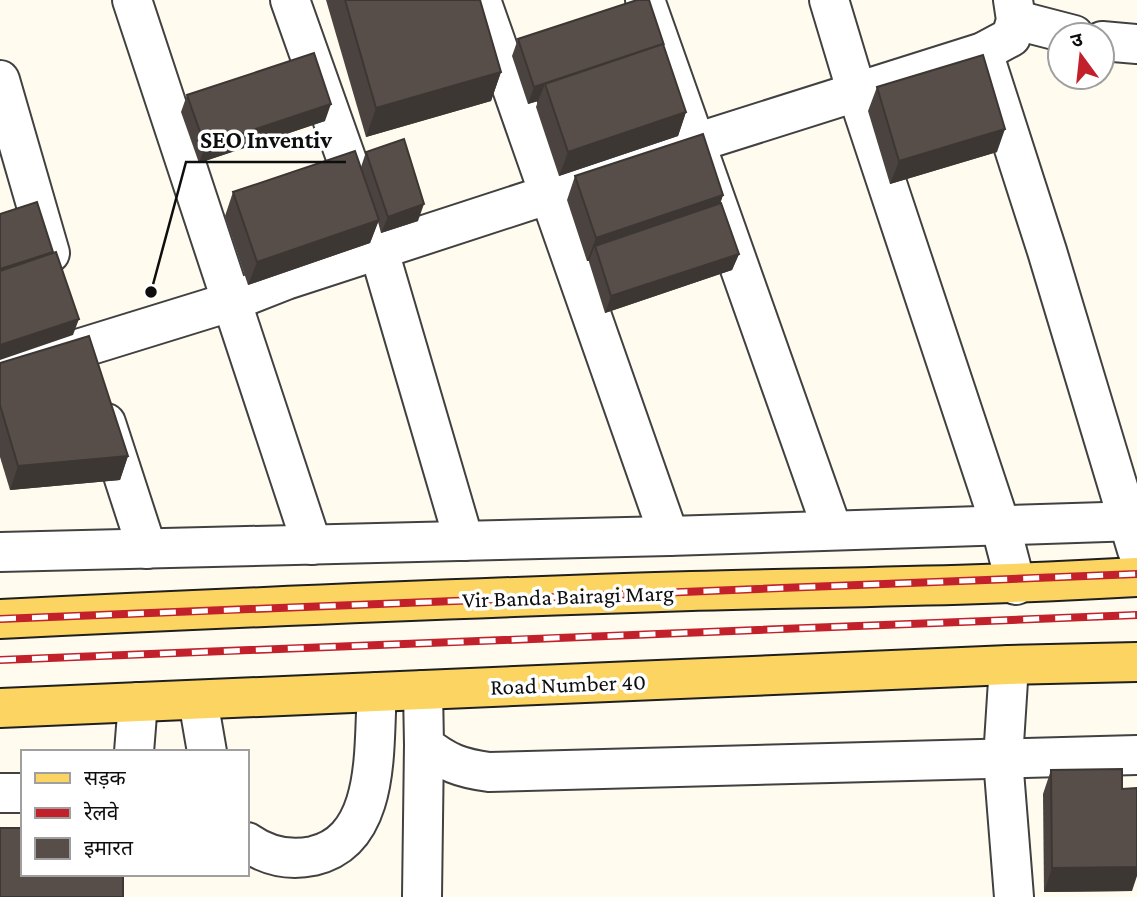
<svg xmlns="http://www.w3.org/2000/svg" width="1137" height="897" font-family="'Crimson Pro','Noto Sans Devanagari',serif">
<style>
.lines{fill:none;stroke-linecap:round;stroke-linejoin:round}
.minor-casing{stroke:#414141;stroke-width:42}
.major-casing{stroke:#1f1f1f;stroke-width:42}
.minor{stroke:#fff;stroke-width:38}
.major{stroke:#fcd461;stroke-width:38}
.rail-casing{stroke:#c2212c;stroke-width:8}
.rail{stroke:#fff;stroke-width:5;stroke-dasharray:16;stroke-linecap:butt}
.wall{fill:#4b4340}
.shaded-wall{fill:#3d3734}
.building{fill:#574e4a;stroke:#3d3734;stroke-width:2}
.labels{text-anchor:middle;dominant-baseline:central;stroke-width:7;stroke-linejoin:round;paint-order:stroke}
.street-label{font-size:23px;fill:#0e0e0e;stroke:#fff}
.leader{fill:none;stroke:#0e0e0e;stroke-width:2.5}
.callout-dot{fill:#0e0e0e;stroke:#fff;stroke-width:2.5}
.callout-label{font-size:24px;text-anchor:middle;font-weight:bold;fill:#0e0e0e;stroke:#fff;stroke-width:7;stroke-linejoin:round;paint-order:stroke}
</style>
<rect width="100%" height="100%" fill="#fffbee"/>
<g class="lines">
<defs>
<g id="minor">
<polyline points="132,0 312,545"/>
<polyline points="290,0 379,251 464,541"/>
<polyline points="481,0 669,536"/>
<polyline points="645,0 832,529"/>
<polyline points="829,0 857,93 1000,524 1016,585"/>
<polyline points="1016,20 1074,35"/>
<polyline points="1102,41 1137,44"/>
<polyline points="983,52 1047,251 1137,550"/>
<polyline points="0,80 50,253"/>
<polyline points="0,373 230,302 286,280 550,194 695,143 983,52 1011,37 1016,20 1013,0"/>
<polyline points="106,423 147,549"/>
<polyline points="0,552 669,536 1137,521"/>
<polyline points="1009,665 1003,759 1014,897"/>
<path d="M423,690L424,745C447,763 460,768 489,772L1137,755"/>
<polyline points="198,700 207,752"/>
<polyline points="134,752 138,702"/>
<polyline points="0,793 23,793"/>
<path d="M247,842C267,856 289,861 313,856C382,840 373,747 377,692"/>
<polyline points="422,897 424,745"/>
</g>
<g id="major">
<path d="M0,619C230,608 461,598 691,591C840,587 988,586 1137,577"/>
<polyline points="0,708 1009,665 1137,662"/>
</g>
</defs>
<use href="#minor" class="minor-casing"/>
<use href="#major" class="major-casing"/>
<use href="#minor" class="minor"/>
<use href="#major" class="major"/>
<defs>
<g id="rail">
<polyline points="0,619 1137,574"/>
<polyline points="0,660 1137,615"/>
</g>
</defs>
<use href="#rail" class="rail-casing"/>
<use href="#rail" class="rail"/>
</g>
<g class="wall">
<polygon points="326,0 480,0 501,72 491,101 366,137"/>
<polygon points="518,39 663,46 686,112 678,136 559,176 536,107 538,101 528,104 512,56"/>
<polygon points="877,87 997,152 890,184 868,111"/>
<polygon points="187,95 325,121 199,163 181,112"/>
<polygon points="366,152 418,221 381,233 378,222 370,243 248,285 225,216 233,192 361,167"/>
<polygon points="575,176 723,195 720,204 739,254 732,270 605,313 589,262 589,261 587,261 567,200"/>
<polygon points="0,363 128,456 120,480 10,490 0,457"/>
<polygon points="1051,770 1122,789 1132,891 1044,892 1043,794"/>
</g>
<g class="shaded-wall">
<polygon points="501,72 491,101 366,137 376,108"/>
<polygon points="545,84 538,101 528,104 534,87"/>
<polygon points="331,104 325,121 199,163 205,146"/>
<polygon points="686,112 678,136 559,176 568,152"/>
<polygon points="1005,129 997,152 890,184 899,161"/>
<polygon points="723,195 715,218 595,246 589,261 587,261 596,238"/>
<polygon points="424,204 418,221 381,233 388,217"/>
<polygon points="379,220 370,243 248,285 257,262"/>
<polygon points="53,252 47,268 0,284 0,269"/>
<polygon points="739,254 732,270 605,313 611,296"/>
<polygon points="79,319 73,335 0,360 0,345"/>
<polygon points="128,456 120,480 10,490 18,466"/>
<polygon points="1137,867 1137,876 1132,891 1044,892 1052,868"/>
</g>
<g class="building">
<polygon points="345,0 480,0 501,72 376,108"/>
<polygon points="637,0 649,0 664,45 663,44 534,87 518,39"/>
<polygon points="663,44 686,112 568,152 545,84"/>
<polygon points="314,53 331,104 205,146 187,95"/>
<polygon points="983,55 1005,129 899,161 877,87"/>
<polygon points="703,134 723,195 596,238 575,176"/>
<polygon points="404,139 424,204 388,217 366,152"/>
<polygon points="355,151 379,220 257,262 233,192"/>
<polygon points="37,202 53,252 0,269 0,214"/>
<polygon points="721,203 739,254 611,296 595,246"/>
<polygon points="56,252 79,319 0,345 0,271"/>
<polygon points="89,336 128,456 18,466 0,405 0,363"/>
<polygon points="1122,769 1122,789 1137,788 1137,867 1052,868 1051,770"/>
<polygon points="0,828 23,828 23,874 123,874 123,897 0,897"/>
</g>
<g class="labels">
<g class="street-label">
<text transform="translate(568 596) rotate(-2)">Vir Banda Bairagi Marg</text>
<text transform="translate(568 684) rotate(-2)">Road Number 40</text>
</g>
</g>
<path class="leader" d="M151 292L186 162H346"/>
<circle class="callout-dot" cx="151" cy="292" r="7"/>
<g class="callout-label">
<text x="266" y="148">SEO Inventiv</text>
</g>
<rect x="21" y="750" width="228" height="126" fill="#ffffff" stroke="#9f9f9f" stroke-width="2"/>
<rect x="35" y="773" width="35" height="10" fill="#fcd461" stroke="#9f9f9f" stroke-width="2"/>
<text x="84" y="785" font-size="21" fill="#0e0e0e">सड़क</text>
<rect x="35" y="808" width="35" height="10" fill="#c2212c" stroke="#9f9f9f" stroke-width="2"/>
<text x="84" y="820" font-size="21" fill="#0e0e0e">रेलवे</text>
<rect x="35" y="838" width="35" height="21" fill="#574e4a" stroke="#9f9f9f" stroke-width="2"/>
<text x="84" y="855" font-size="21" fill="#0e0e0e">इमारत</text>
<g transform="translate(1081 56) rotate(345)"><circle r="33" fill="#ffffff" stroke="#9f9f9f" stroke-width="2"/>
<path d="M0-5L12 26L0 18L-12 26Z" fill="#c2212c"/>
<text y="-10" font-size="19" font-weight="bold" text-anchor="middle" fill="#0e0e0e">उ</text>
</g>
</svg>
